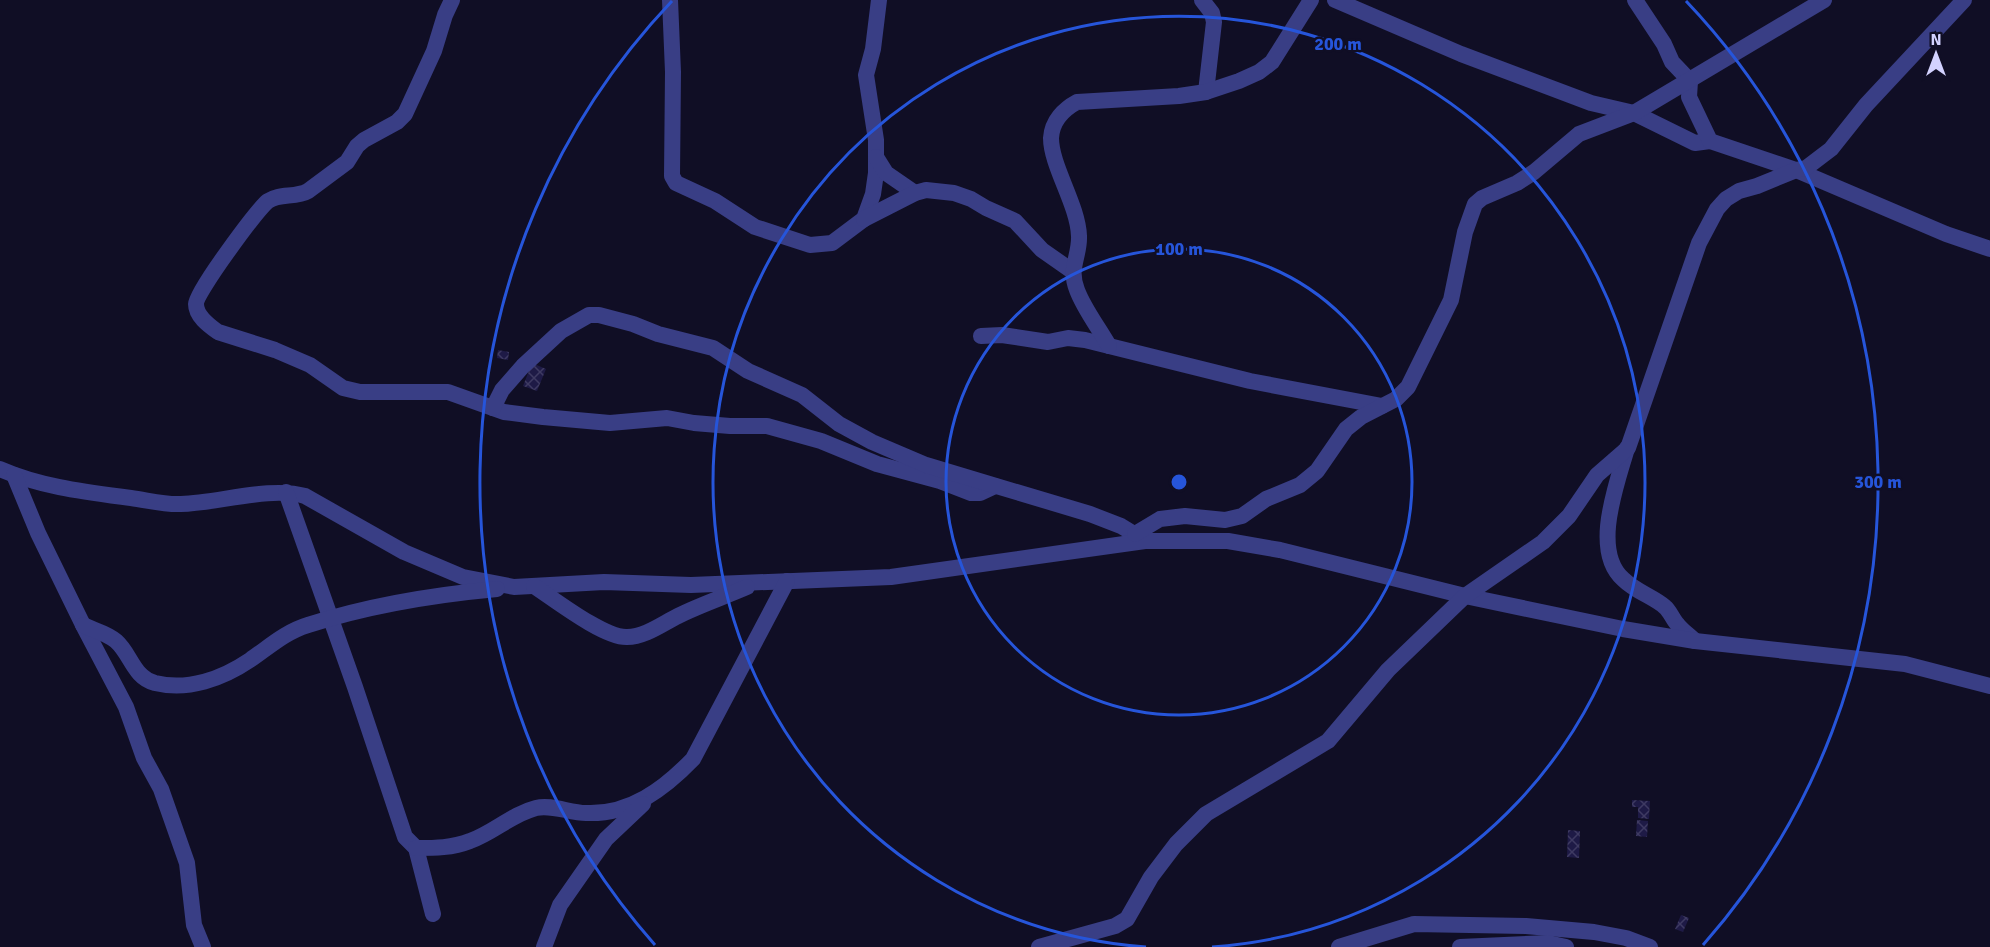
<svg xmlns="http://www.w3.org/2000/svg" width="1990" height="947" font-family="Signika,sans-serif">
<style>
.building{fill:url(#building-cross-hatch)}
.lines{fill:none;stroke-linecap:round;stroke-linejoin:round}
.minor{stroke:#393e85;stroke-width:16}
.ring{fill:none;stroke:#2655da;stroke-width:3}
.centre{fill:#2655da;stroke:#100e25;stroke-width:3}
.ring-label{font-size:18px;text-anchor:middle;font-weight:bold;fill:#2655da;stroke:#100e25;stroke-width:5;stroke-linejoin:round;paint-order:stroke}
</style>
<defs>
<pattern id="building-cross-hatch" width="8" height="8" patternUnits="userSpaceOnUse" patternTransform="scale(1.5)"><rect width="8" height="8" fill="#1e1a46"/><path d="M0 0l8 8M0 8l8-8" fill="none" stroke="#3e3a62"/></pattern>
</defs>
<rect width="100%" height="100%" fill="#100e25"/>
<g class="building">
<polygon points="498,350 509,352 508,360 497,358"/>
<polygon points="532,363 546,369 537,391 523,386"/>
<polygon points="1632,800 1650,801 1649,819 1638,818 1638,807 1632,807"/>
<polygon points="1637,820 1648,821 1647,837 1636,836"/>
<polygon points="1568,830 1580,831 1579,858 1567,857"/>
<polygon points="1681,915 1689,918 1683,932 1675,929"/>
</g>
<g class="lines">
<g class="minor">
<path d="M452,0L445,15L434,51L405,114L397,122L364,140L357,146L347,162L308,191C296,198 279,193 268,201C257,210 196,292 196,304C196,316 208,325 218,332L275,350L310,365L343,388L360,392H448L504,412L543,417L610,423L667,418L694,423L730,426H767L821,441L877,464L940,481L971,493H980L995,486"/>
<polyline points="670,0 673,72 672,176 676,183 715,201 755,227 810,245 832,243 864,219 873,194 876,173 876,140 866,75 873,49 879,0"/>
<polyline points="1202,0 1212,13 1214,22 1206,92"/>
<polyline points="1335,0 1461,54 1591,103 1634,113 1695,143 1710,141"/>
<polyline points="1635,0 1664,44 1672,62 1690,81 1689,97 1710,141 1796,170 1946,234 1990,249"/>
<polyline points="876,157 886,173 915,193"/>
<polyline points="864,219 915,193 926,190 954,193 971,199 986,208 1015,221 1042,250 1072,271"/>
<polyline points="981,336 1002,335 1048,342 1068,338 1085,340 1250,381 1382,406"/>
<path d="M1109,346C1099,328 1084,309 1077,290C1068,268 1080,256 1079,236C1078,205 1051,166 1051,138C1052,121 1064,109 1077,102L1179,96L1206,92L1239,81L1259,72L1272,62L1311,0"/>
<polyline points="493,408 502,390 523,366 561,331 589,315 599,315 633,324 658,334 713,348 748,371 802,395 839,424 872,442 926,465 1090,514 1121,526 1144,540"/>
<path d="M1627,448C1617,484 1591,550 1623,579C1636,592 1654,597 1665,607C1670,611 1673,620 1678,625C1683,631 1690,636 1695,641"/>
<path d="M0,469C41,487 86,492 131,498C147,500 165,505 181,504C219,503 270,486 305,496L404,552L463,577L514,587L604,582L691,585L891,577L1145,541H1228L1280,550L1465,596L1623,629L1695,641L1905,664L1990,686"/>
<polyline points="14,475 38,533 83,625 126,707 144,758 161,789 187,863 194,925 203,947"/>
<polyline points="286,492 355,687 405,837 416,848 433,914"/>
<polyline points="1135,534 1160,519 1185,516 1225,520 1242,516 1266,499 1300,485 1317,471 1346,429 1361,417 1396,399 1408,387 1451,300 1465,232 1475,204 1482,198 1517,183 1534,172 1579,134 1634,113 1824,0"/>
<path d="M534,586C554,599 604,638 627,637C645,637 662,624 678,616C700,605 724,597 747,587"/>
<path d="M83,625C93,630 107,633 116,641C131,654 133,677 155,683C188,691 222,679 250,660C269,647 285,632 308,625C370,605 432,595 497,589"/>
<path d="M416,848C435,848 452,848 470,841C493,833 512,814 536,808C551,804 570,813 586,813C630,815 664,789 693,759L787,581"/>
<polyline points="544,947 560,905 606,839 643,804"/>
<polyline points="1039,947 1115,926 1127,919 1151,877 1176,844 1206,814 1328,741 1388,670 1465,596 1543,542 1569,516 1597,475 1628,448 1699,243 1717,209 1726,199 1739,191 1757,186 1796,170 1806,168 1831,149 1866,105 1964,0"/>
<polyline points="1339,947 1414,924 1526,926 1594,932 1626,938 1650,947"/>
<polyline points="1460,947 1548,943 1566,947"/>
</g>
</g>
<g class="ring">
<circle cx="1179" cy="482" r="233"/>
<path d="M1146 947A466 466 0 1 1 1212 947"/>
<path d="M655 945A699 699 0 0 1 672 1M1686 1A699 699 0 0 1 1703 945"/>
</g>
<circle cx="1179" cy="482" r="9" class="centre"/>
<g class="ring-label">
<text x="1338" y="50">200 m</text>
<text x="1179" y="255">100 m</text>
<text x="1878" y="488">300 m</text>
</g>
<g transform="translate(1936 54)" stroke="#100e25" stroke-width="4.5" paint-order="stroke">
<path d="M0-4.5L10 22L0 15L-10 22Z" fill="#d3d2ff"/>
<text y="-9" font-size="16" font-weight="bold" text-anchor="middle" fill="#d3d2ff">N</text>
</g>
</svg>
